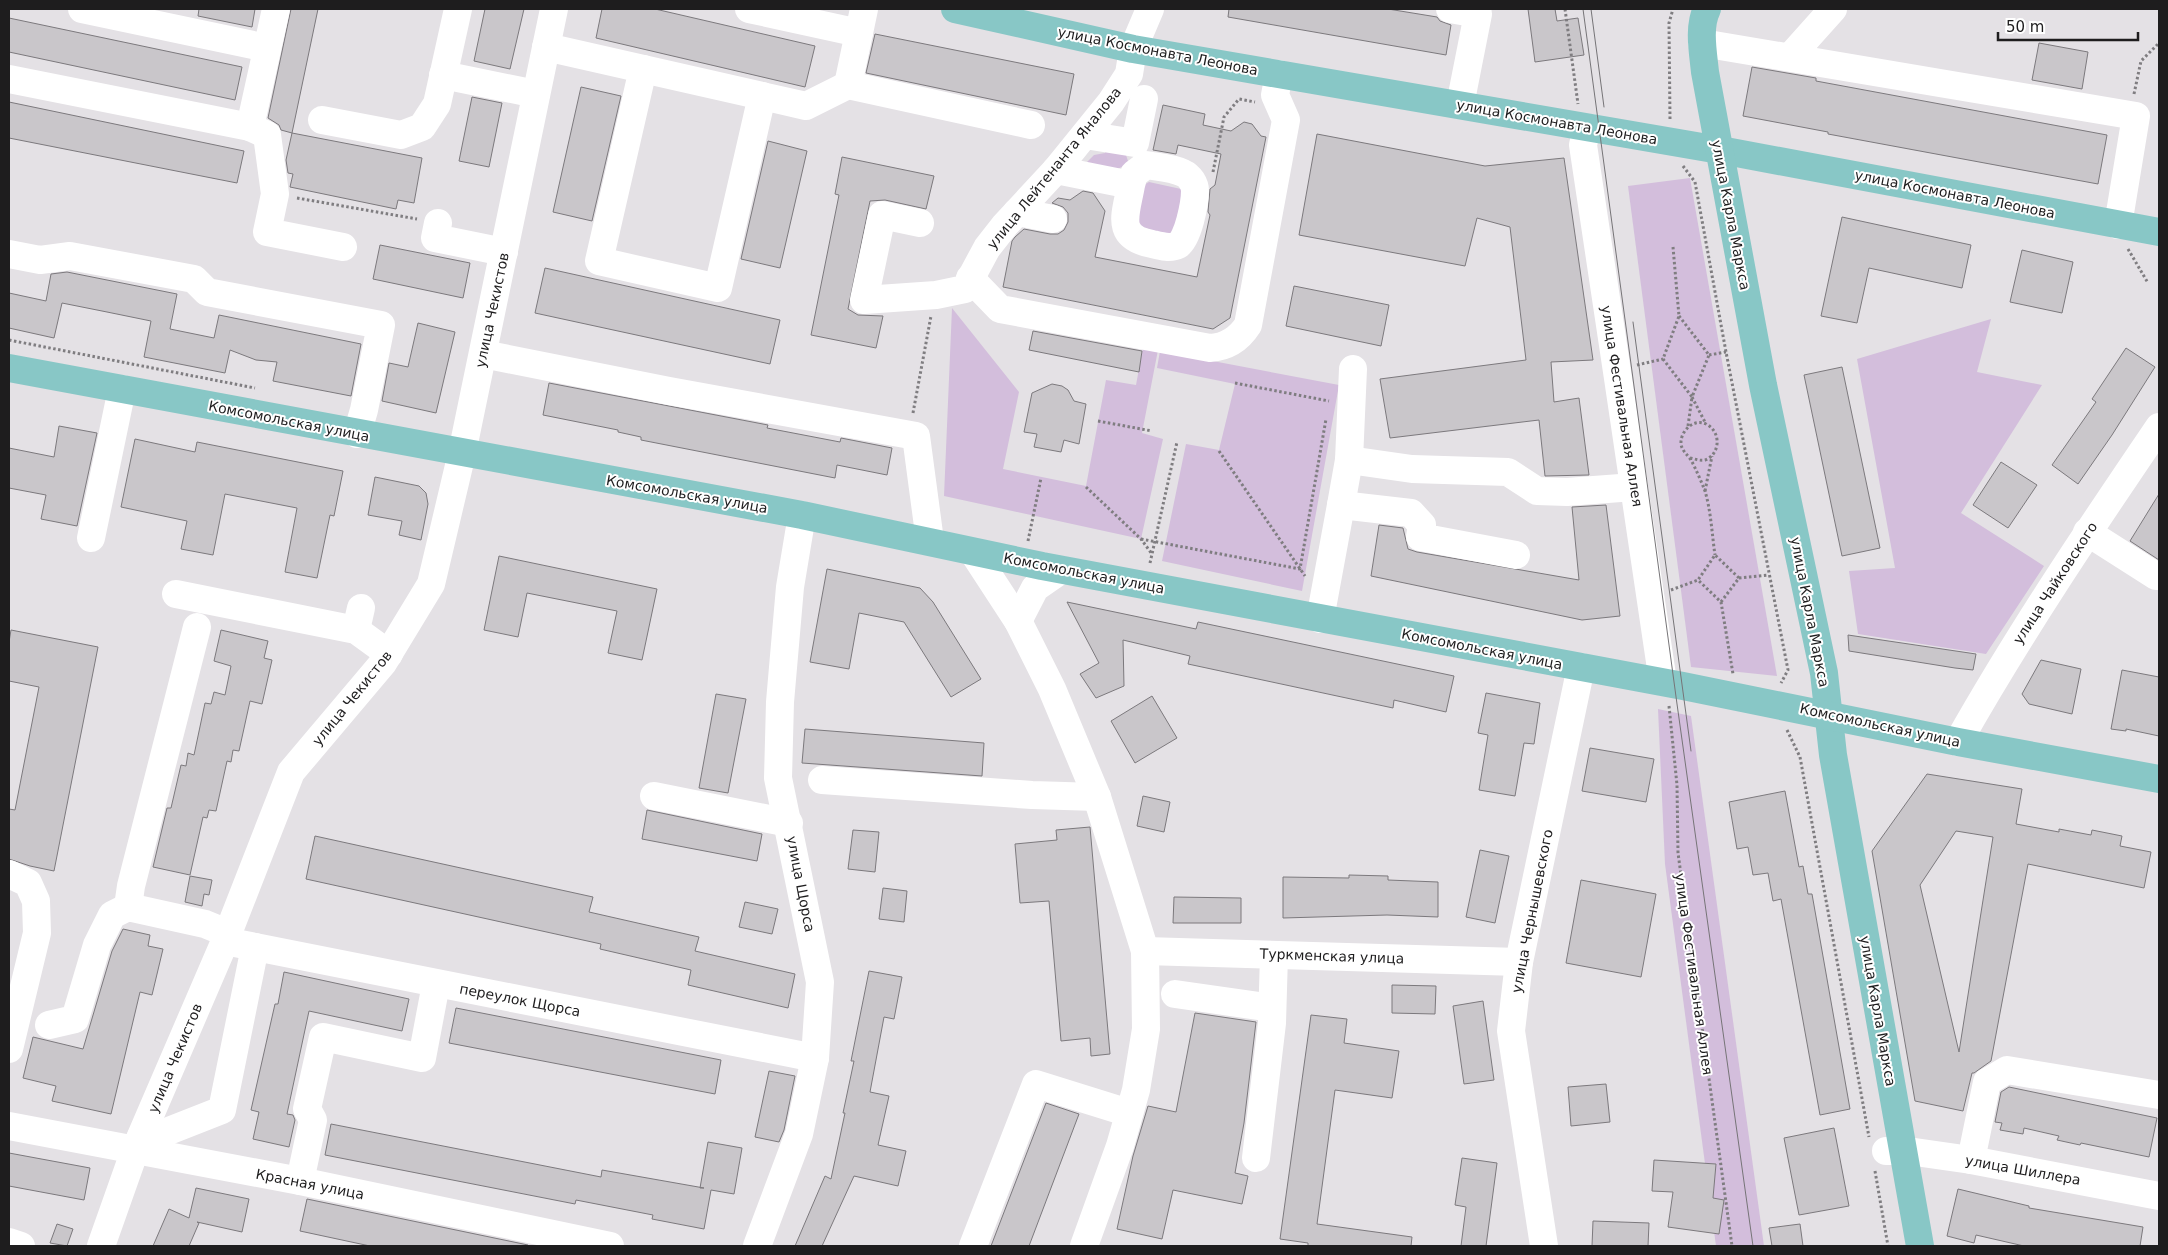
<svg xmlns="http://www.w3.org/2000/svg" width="2168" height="1255" font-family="'DejaVu Sans',sans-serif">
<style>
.green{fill:#d3bedc}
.building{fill:#c9c6ca;stroke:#7c797d;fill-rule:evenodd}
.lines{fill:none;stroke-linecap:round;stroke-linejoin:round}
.path{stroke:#7f7d80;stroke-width:3;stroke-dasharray:2.5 2.5;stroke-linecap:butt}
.minor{stroke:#fff;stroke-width:28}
.major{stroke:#88c7c6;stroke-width:28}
.tram{stroke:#767477;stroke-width:1}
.labels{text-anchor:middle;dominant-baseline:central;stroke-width:4;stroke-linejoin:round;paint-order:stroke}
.street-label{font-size:14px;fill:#1e1d1e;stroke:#fff}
</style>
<rect width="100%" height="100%" fill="#e4e1e5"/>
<g class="green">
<polygon points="1106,150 1125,152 1129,164 1117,169 1085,164 1094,155 1105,153"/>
<polygon points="1690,178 1777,676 1691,667 1628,186"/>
<polygon points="1149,182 1181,189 1183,192 1173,235 1139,229 1137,224 1144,185"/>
<polygon points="952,308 1019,392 1003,469 1086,486 1106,380 1136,385 1143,347 1158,350 1142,433 1163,439 1141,539 944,496"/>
<polygon points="1991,319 1977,372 2042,385 1961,513 2044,566 1986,654 1858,634 1849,571 1895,568 1857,359"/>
<polygon points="1160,351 1339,385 1302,591 1162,561 1186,444 1219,450 1235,384 1157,368"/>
<polygon points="1658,709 1691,716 1764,1246 1716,1246 1665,864"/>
</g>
<g class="building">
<polygon points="199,9 255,9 252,27 198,16"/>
<polygon points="291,9 318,9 292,133 281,130 279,125 268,118"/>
<polygon points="485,9 524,9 510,69 474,61"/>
<polygon points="602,9 655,9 815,46 805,87 596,38"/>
<polygon points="1229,9 1388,9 1437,17 1440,21 1451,25 1446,55 1228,17"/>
<polygon points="1528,9 1555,9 1557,21 1578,18 1584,55 1535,62"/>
<polygon points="9,18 242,67 235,100 9,52"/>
<polygon points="875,34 1074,74 1066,115 866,73"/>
<polygon points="2039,43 2088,52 2082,89 2032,80"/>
<polygon points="1752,67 1816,78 1816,81 2107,135 2098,184 1828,134 1828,132 1743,116"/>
<polygon points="581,87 621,96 592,221 553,212"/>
<polygon points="472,97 502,103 489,167 459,161"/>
<polygon points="9,102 244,151 237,183 9,138"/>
<polygon points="1163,105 1205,114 1203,125 1231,131 1244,122 1252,124 1261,136 1266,137 1230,318 1213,329 1003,287 1012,241 1015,237 1024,229 1050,234 1058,234 1064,230 1068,222 1068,213 1063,207 1052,203 1058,198 1070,200 1083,191 1093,193 1105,211 1095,257 1197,277 1210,215 1208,212 1210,189 1215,185 1221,154 1178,145 1176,154 1153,150"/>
<polygon points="292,133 422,158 414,203 398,200 396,209 290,187 293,174 288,173 286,160"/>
<polygon points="1317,134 1485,166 1564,158 1593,360 1551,362 1554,402 1579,398 1589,475 1545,476 1539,420 1390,438 1380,379 1526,360 1510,227 1477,218 1465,266 1299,235"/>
<polygon points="768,141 807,151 780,268 741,259"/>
<polygon points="842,157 934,176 926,209 885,200 870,201 848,309 858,315 883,316 876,348 811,335 839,195 835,194"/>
<polygon points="1842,217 1971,245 1962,288 1869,268 1857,323 1821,316"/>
<polygon points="380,245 470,263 463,298 373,279"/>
<polygon points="2022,250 2073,262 2062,313 2010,302"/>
<polygon points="545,268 780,320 770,364 535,313"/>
<polygon points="67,272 177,294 170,329 214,338 219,315 361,344 351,396 273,381 277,362 256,360 230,350 225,373 144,357 151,321 107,312 62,303 54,338 9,328 9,293 46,301 51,274"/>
<polygon points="1294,286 1389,305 1381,346 1286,326"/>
<polygon points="418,323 455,332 436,413 382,401 389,363 408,367"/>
<polygon points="1033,331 1142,351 1139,372 1029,350"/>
<polygon points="2126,348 2155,367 2112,435 2078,484 2052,465 2096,402 2092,399"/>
<polygon points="1842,367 1880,548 1842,556 1804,375"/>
<polygon points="549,383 768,425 767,428 840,442 841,438 892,448 887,475 837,465 835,478 641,440 641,437 618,432 618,430 543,415"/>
<polygon points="1052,384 1062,386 1068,390 1074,401 1086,404 1079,444 1064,440 1061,452 1034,447 1037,434 1024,432 1032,393"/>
<polygon points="59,426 97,433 77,526 41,519 46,495 9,488 9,448 54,457"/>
<polygon points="135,439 195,452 197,442 343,471 334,516 330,515 317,578 285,572 297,508 225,494 213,555 181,549 187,521 121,507"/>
<polygon points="2001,462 2037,485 2008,528 1973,505"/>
<polygon points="375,477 419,486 426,493 428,504 421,540 399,535 402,521 368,515"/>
<polygon points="2159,494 2159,560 2130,541"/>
<polygon points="1606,505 1620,616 1582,620 1371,576 1379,525 1403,528 1408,549 1417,552 1579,580 1572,507"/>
<polygon points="499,556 657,589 642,660 608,653 617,611 527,593 518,637 484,630"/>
<polygon points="827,569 920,588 933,602 981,679 951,697 904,622 859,613 849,669 810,662"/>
<polygon points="1067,602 1196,629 1198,622 1454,676 1446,712 1394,700 1393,708 1188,664 1190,656 1123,640 1124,686 1096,698 1080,674 1099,663"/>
<polygon points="11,630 98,647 54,871 30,866 9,859 9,809 15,810 39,687 9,681 9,642"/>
<polygon points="221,630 268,641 264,658 272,660 262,704 250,701 239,751 233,750 231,762 227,761 216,811 209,810 207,818 203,817 190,875 153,867 167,808 171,808 181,765 186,766 188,753 194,755 205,703 211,704 214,692 225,695 231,666 214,661"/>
<polygon points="1848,635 1976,654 1973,670 1955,668 1849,651"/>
<polygon points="2041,660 2081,669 2072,714 2029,704 2022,694"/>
<polygon points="2122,670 2159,677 2159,736 2126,729 2126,731 2111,729"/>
<polygon points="1486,693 1540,703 1534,744 1524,743 1515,796 1479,790 1488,735 1478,733"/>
<polygon points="716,694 746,699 728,793 699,788"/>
<polygon points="1152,696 1177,738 1135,763 1111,721"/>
<polygon points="805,729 984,743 982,776 802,763"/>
<polygon points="1590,748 1654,759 1646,802 1582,791"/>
<path d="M1927,774L2022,789L2016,824L2059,832V829L2091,835L2092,830L2122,836L2120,846L2151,852L2144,888L2028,864L1991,1061L1974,1073H1972L1963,1111L1915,1101L1872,851ZM1956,831L1993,837L1959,1052L1920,885Z"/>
<polygon points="1785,791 1799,867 1803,866 1808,894 1812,894 1850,1109 1820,1115 1781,899 1773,901 1768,873 1753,875 1748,847 1737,849 1729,802"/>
<polygon points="1143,796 1170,802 1164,832 1137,826"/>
<polygon points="647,810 762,834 757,861 642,839"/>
<polygon points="1090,827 1110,1054 1091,1056 1090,1038 1061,1041 1049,901 1020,903 1015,844 1057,840 1056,830"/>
<polygon points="853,830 879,832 875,872 848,869"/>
<polygon points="315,836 593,897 589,912 699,937 695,951 795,974 788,1008 688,985 691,970 600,949 601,944 306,879"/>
<polygon points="1480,850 1509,856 1495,923 1466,917"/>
<polygon points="1349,875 1388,876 1388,880 1438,882 1438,917 1387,915 1283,918 1283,877 1349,878"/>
<polygon points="190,876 212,880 209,895 204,894 202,906 185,902"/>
<polygon points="1581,880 1656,894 1641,977 1566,963"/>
<polygon points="883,888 907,891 904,922 879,919"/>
<polygon points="1174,897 1241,898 1241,923 1173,923"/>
<polygon points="745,902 778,909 772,934 739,927"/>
<polygon points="123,929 150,935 148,946 163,949 152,995 140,992 111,1114 52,1101 56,1086 23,1078 33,1037 83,1049 112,951"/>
<polygon points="869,971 902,977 894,1019 884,1017 870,1092 889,1096 878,1145 906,1151 898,1186 854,1176 822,1246 795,1246 825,1176 831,1179 845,1113 843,1113 854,1061 851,1061"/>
<polygon points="284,972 409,999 402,1031 309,1011 287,1114 293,1115 295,1120 289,1147 253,1139 259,1112 251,1110 275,1004 278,1004"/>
<polygon points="1392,985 1436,986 1435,1014 1392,1013"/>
<polygon points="1483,1001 1494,1080 1464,1084 1453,1006"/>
<polygon points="456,1008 721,1060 715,1094 449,1043"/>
<polygon points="1195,1013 1256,1022 1244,1123 1235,1173 1248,1176 1242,1204 1173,1190 1162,1239 1117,1229 1133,1156 1148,1106 1176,1112"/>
<polygon points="1311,1015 1347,1019 1344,1043 1399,1051 1392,1098 1335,1090 1317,1224 1412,1237 1411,1246 1308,1246 1308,1243 1280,1239"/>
<polygon points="769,1071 795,1076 784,1130 779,1142 755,1137"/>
<polygon points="1606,1084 1610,1122 1571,1126 1568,1087"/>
<polygon points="2009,1087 2157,1118 2149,1157 2081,1143 2080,1145 2057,1140 2059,1136 2024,1128 2023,1134 2000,1130 2002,1123 1995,1122 2001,1092"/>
<polygon points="1046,1103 1079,1114 1029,1246 991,1246"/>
<polygon points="331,1124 601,1177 602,1170 704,1188 700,1188 708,1142 742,1148 734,1194 711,1190 704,1229 652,1219 653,1215 576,1200 575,1204 325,1155"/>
<polygon points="1834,1128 1849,1206 1799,1215 1784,1138"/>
<polygon points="9,1153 90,1168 84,1200 9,1186"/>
<polygon points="1462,1158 1497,1163 1486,1246 1461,1246 1466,1207 1455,1205"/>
<polygon points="1654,1160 1716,1164 1713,1198 1724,1200 1719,1234 1668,1227 1673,1192 1652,1191"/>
<polygon points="196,1188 249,1199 242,1232 197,1222 199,1223 189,1246 153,1246 169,1209 189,1218"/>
<polygon points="1958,1189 2029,1206 2029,1208 2143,1227 2140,1246 2024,1246 1976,1235 1974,1243 1947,1236"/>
<polygon points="307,1199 528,1245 528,1246 370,1246 300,1231"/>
<polygon points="1593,1221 1649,1223 1648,1246 1592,1246"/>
<polygon points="57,1224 73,1229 67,1246 50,1243"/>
<polygon points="1800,1224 1803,1246 1772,1246 1769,1228"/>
</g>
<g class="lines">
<g class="path">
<polyline points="1565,9 1578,104"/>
<polyline points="2134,94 2141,61 2159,43"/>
<polyline points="1670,119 1669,23 1673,9"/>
<polyline points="1683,166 1695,182 1726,352 1788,670 1781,683"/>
<polyline points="1213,172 1224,117 1239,99 1255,102"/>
<polyline points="297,198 417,219"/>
<polyline points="1673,247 1679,316 1663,359 1692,397 1709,355 1679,316"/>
<polyline points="2128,249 2148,283"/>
<polyline points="9,340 255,388"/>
<polyline points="1709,355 1726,352"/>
<polyline points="1637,365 1663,359"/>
<polyline points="1235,383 1329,401"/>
<polyline points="1692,397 1706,424"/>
<polyline points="913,413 931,316"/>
<polyline points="1098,421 1152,431"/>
<polyline points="1688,426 1692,397"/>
<polyline points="1219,451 1305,576"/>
<path d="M1690,458C1695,459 1700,461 1705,460C1721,454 1721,431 1706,424C1693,418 1680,432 1681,444C1682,451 1687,454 1691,460C1696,469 1701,481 1705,491C1711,511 1712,535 1715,555"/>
<polyline points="1086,487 1141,539 1152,554"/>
<polyline points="1705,491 1712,456"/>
<polyline points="1141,539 1300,569 1326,419"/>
<polyline points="1028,541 1041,478"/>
<polyline points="1150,563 1177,442"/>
<polyline points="1739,578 1768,575"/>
<polyline points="1671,590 1698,580"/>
<polyline points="1721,602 1739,578 1715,555 1698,580 1721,602 1733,674"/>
<polyline points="1669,706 1677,785 1678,853 1732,1246"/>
<polyline points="1787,730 1800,757 1869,1137"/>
<polyline points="1875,1171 1888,1246"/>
</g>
<g class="minor">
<polyline points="82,9 267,48"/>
<polyline points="276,9 250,127 267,135 275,194 267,232 343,247"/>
<polyline points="749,9 859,33"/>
<polyline points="864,9 848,85 1031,125"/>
<polyline points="1450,9 1478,14 1460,105"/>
<polyline points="1702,43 2136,116 2118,225"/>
<polyline points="546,47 806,106 848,85"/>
<polyline points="1790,57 1833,9"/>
<polyline points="643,69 599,261 718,288 762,96"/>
<polyline points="443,75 536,94"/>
<polyline points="9,79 250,127"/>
<polyline points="322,120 401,135 422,127 437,104 458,9"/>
<path d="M1591,128L1585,136L1583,145C1609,324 1638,503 1663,682"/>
<polyline points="1085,135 1135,143 1144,99"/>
<path d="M1056,170L1131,185C1126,214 1114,237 1152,244C1160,246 1170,249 1178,245C1188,239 1195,203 1195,191C1195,184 1190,176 1183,173C1173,168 1157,167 1146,165L1134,174L1131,185"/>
<polyline points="1017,212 1053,219"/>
<polyline points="438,223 435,238 504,252"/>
<polyline points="920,223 882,215 864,300 936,295 965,289 987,248 1005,225 1056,170 1111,102 1129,74 1133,49 1150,9"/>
<polyline points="9,254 40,260 70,256 194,279 207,292 381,325 364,410 357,434"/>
<path d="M970,278L1000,309L1210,348C1227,347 1239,339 1248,325L1286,120L1275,95L1279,74"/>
<polyline points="483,354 669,391 916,436 930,541"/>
<polyline points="1349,460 1412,469 1508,472 1537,491 1567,492 1634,487"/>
<polyline points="1341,505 1349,460 1353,369"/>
<polyline points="2087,532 2156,576 2159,576"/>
<polyline points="91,538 122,389"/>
<polyline points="973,552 1018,621 1052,689 1097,797 1145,951 1146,1029 1136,1090 1120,1146 1084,1246"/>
<polyline points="176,594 356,630 389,654"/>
<polyline points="1320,619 1341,505 1411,513 1422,525 1420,537 1516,555"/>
<polyline points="1018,621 1035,588 1061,570"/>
<polyline points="356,630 361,608"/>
<path d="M1958,742C2019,634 2089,530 2159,427"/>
<polyline points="822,780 1032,795 1097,797"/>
<polyline points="654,796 789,823"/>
<polyline points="9,874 28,883 36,901 37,933 9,1049"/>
<polyline points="128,907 131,886 197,627"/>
<polyline points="225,941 815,1058"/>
<polyline points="1145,951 1519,962"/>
<polyline points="1175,994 1272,1008"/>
<polyline points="49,1025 75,1019 97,945 112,915 128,907 205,924 227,933"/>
<polyline points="9,1126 300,1181 610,1246"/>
<polyline points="141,1137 166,1132 222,1110 255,947"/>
<polyline points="1886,1151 1908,1151 1971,1160 2159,1196"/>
<polyline points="1256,1158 1272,1023 1274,955"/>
<polyline points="1971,1160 1987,1082 2007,1070 2159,1095"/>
<polyline points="300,1181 313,1120 307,1109 323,1037 422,1058 436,984"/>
<polyline points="9,1242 21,1246"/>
<polyline points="101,1246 135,1150 225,941 291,772 383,663 431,584 462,453 554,9"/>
<polyline points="757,1246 799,1134 815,1058 820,982 778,778 780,702 790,587 802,515"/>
<polyline points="973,1246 1036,1084 1129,1113"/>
<polyline points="1544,1246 1511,1031 1519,962 1581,667"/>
</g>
<g class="major">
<polyline points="955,9 1133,49 1731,152 2159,232"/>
<path d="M1707,9C1698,27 1703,52 1705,72L1763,385L1824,673L1833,755L1920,1246"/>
<polyline points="9,368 802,515 1042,566 1683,686 1958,742 2159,779"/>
</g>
<g class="tram">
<polyline points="1583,9 1677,704 1753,1246"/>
<polyline points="1591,9 1604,107"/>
<polyline points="1633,322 1691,751"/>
</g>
</g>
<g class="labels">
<g class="street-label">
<text transform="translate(1158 51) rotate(11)">улица Космонавта Леонова</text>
<text transform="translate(1557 122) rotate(10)">улица Космонавта Леонова</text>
<text transform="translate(1054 168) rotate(-51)">улица Лейтенанта Яналова</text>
<text transform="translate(1955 194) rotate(11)">улица Космонавта Леонова</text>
<text transform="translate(1731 215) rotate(79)">улица Карла Маркса</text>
<text transform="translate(492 310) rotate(-78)">улица Чекистов</text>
<text transform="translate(1622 406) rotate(81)">улица Фестивальная Аллея</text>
<text transform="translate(289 421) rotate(11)">Комсомольская улица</text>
<text transform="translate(687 494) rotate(10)">Комсомольская улица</text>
<text transform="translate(1084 573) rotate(11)">Комсомольская улица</text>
<text transform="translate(2055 583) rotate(-57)">улица Чайковского</text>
<text transform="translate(1810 612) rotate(79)">улица Карла Маркса</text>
<text transform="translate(1482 649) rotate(11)">Комсомольская улица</text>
<text transform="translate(352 698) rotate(-51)">улица Чекистов</text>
<text transform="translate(1880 725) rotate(12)">Комсомольская улица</text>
<text transform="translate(801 884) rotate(79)">улица Щорса</text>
<text transform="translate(1532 911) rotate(-79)">улица Чернышевского</text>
<text transform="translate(1332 956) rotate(2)">Туркменская улица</text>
<text transform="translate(1694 974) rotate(82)">улица Фестивальная Аллея</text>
<text transform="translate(520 1000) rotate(11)">переулок Щорса</text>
<text transform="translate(1878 1011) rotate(80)">улица Карла Маркса</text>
<text transform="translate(175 1058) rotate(-67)">улица Чекистов</text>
<text transform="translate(2023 1170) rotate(10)">улица Шиллера</text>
<text transform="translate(310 1184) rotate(11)">Красная улица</text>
</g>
</g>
<rect width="2168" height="1255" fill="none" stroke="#1e1d1e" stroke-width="20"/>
<path d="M1998 32v8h140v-8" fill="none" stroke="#1e1d1e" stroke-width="2.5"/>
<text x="2006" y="32" font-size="15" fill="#1e1d1e" stroke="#ffffff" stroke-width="4" paint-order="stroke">50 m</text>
</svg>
